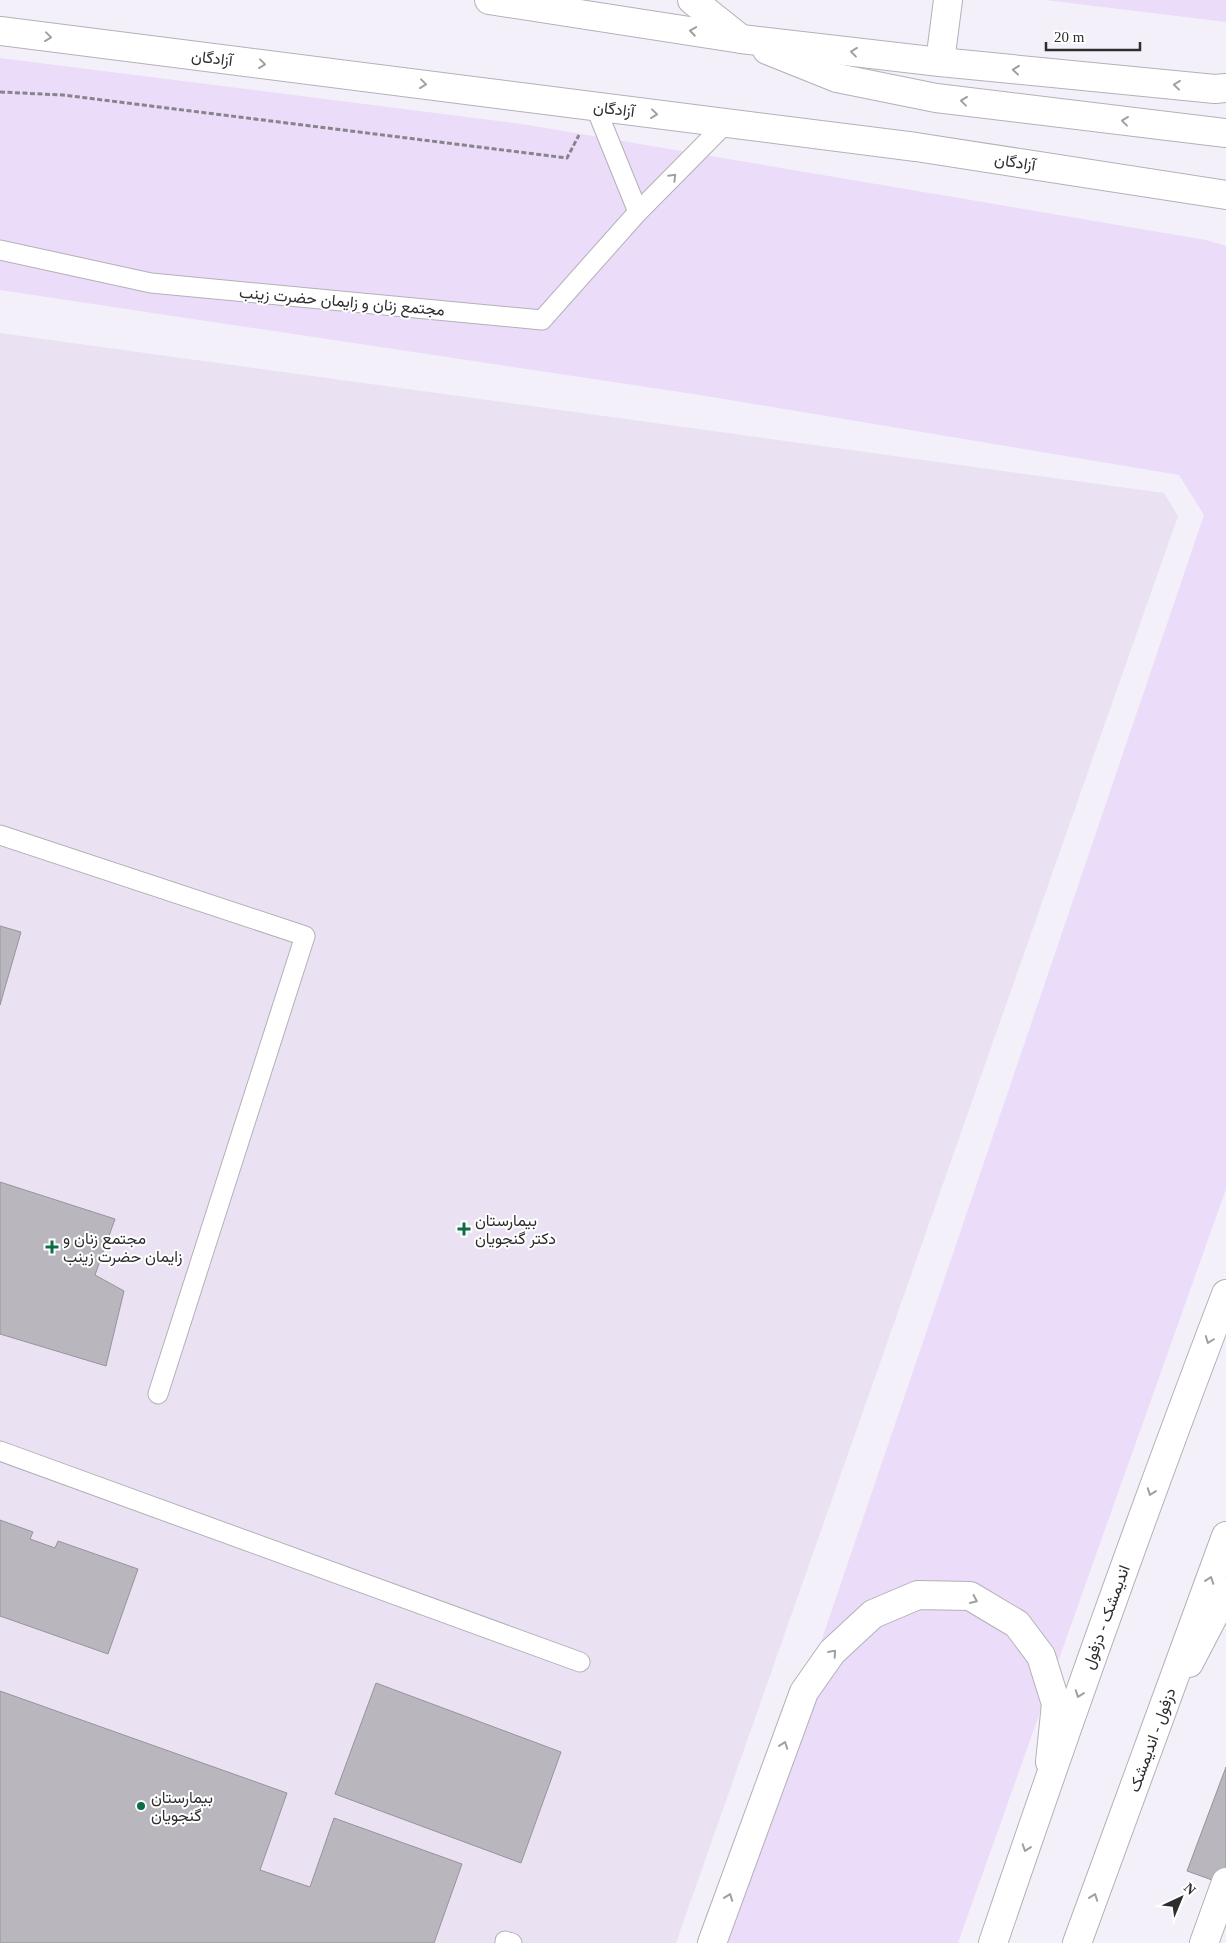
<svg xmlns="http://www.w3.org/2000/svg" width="1226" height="1943" font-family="'Times New Roman',Vazirmatn,serif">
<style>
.built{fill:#eae2f2}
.green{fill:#ebdcf9}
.building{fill:#bab6be;stroke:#97939c}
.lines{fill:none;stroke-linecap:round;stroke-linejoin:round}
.service-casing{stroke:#b4b0b8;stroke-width:21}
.minor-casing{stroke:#b4b0b8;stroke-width:30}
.tertiary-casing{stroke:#b4b0b8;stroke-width:30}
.secondary-casing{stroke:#b4b0b8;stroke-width:30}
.primary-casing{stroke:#b4b0b8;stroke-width:30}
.path{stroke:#87848a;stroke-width:3;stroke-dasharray:5 2.5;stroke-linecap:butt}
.service{stroke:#fff;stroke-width:19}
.minor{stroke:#fff;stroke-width:28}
.tertiary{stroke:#fff;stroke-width:28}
.secondary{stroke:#fff;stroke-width:28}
.primary{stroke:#fff;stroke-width:28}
.oneway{stroke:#a0a0a1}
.poi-dot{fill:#0b6e45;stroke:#fff;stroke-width:2}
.labels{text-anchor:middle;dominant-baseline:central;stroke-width:4;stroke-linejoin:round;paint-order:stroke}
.street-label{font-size:16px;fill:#2d2c2f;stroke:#fff}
.poi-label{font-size:16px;fill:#2d2c2f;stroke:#fff;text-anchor:start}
</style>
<rect width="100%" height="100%" fill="#f4f0f9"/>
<polygon class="built" points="0,333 1164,493 1178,516 676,1943 0,1943"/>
<g class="green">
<polygon points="1045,0 1226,0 1226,22"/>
<polygon points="0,58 522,124 1206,240 1226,246 1226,1189 958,1943 712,1943 804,1692 1204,515 1179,475 700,395 0,290"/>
</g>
<g class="building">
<polygon points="0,926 21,932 0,1005"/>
<polygon points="0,1182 115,1219 95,1275 124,1291 106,1366 0,1334"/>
<polygon points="0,1520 33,1532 30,1539 55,1548 58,1541 138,1569 108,1654 0,1616"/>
<polygon points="376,1683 561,1752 521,1863 335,1794"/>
<polygon points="0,1691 287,1793 260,1870 310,1887 334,1818 462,1864 434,1943 0,1943"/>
<polygon points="1226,1767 1226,1885 1187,1871"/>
</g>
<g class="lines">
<defs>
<g id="service">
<polyline points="595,106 638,212"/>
<polyline points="0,250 151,283 542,320 638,212 726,123"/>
<polyline points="0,835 305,936 158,1394"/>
<polyline points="0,1451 580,1662"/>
<polyline points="505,1943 505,1941 512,1943"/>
</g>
<g id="minor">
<polyline points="940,62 948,0"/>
<polyline points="712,1943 804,1692 832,1652 873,1614 918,1595 970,1596 1017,1624 1041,1656 1056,1704 1050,1762"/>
<polyline points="1204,1943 1226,1882"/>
</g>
<polyline id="tertiary" points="692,0 741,39"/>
<g id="secondary">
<polyline points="489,0 741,39 940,62 1215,89 1226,88"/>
<polyline points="0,31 916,147 1226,195"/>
<polyline points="767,50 837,78 936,98 1226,133"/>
<polyline points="1189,1663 1226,1592"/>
</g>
<g id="primary">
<path d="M993,1943C1067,1725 1144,1509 1226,1294"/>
<polyline points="1077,1943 1226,1536"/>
</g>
</defs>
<use href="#service" class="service-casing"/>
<use href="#minor" class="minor-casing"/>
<use href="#tertiary" class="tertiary-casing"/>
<use href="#secondary" class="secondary-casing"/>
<use href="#primary" class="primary-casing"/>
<polyline class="path" points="0,92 63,95 567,158 579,135"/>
<use href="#service" class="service"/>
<use href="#minor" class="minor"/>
<use href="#tertiary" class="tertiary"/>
<use href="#secondary" class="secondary"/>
<use href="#primary" class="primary"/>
</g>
<defs><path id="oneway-chevron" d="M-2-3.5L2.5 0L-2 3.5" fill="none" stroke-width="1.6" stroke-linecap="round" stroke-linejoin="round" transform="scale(1.25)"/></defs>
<g class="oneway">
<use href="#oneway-chevron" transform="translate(693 31) rotate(-171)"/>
<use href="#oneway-chevron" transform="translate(48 37) rotate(7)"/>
<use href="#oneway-chevron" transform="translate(854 52) rotate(-173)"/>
<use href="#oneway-chevron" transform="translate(262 64) rotate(7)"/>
<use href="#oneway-chevron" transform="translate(1016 70) rotate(-174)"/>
<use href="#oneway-chevron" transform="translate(423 84) rotate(7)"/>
<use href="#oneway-chevron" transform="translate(1177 85) rotate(-174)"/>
<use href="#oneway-chevron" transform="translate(964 101) rotate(-173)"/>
<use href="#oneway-chevron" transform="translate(654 114) rotate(7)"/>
<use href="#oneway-chevron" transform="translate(1125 121) rotate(-173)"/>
<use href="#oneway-chevron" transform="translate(673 177) rotate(-45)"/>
<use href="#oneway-chevron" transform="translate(1209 1340) rotate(111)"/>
<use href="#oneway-chevron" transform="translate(1151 1492) rotate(110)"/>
<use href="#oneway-chevron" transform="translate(1210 1580) rotate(-70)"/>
<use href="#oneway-chevron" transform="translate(974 1600) rotate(25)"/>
<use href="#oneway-chevron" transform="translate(833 1653) rotate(-49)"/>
<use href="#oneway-chevron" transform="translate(1079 1694) rotate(110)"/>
<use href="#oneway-chevron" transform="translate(784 1745) rotate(-70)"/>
<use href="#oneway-chevron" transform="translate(1026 1848) rotate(109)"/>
<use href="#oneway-chevron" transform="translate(729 1897) rotate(-70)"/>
<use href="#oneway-chevron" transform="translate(1094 1897) rotate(-70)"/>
</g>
<g class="poi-dot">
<path d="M461.5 1221.5h5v5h5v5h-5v5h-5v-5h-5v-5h5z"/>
<path d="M49.5 1239.5h5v5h5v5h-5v5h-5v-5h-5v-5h5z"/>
<circle cx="141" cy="1806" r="5"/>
</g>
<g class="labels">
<g class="street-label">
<text transform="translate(212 58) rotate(7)">آزادگان</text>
<text transform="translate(614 109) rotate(7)">آزادگان</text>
<text transform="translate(1015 162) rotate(9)">آزادگان</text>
<text transform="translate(342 301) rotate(5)">مجتمع زنان و زایمان حضرت زینب</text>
<text transform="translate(1106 1617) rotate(-70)">اندیمشک - دزفول</text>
<text transform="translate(1152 1740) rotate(-70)">دزفول - اندیمشک</text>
</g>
<g class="poi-label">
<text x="475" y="1220">بیمارستان<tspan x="475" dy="18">دکتر گنجویان</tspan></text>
<text x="63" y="1238">مجتمع زنان و<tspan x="63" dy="18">زایمان حضرت زینب</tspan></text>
<text x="151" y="1797">بیمارستان<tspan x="151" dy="18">گنجویان</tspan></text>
</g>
</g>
<g transform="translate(1181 1898) rotate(44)" stroke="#ffffff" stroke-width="4" paint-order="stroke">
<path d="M0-4L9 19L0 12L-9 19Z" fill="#2d2c2f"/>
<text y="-8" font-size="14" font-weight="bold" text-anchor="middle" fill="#2d2c2f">N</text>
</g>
<path d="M1046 42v8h94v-8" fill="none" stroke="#2d2c2f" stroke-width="2.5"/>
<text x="1054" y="42" font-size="15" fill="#2d2c2f" stroke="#ffffff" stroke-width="4" paint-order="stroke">20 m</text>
</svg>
